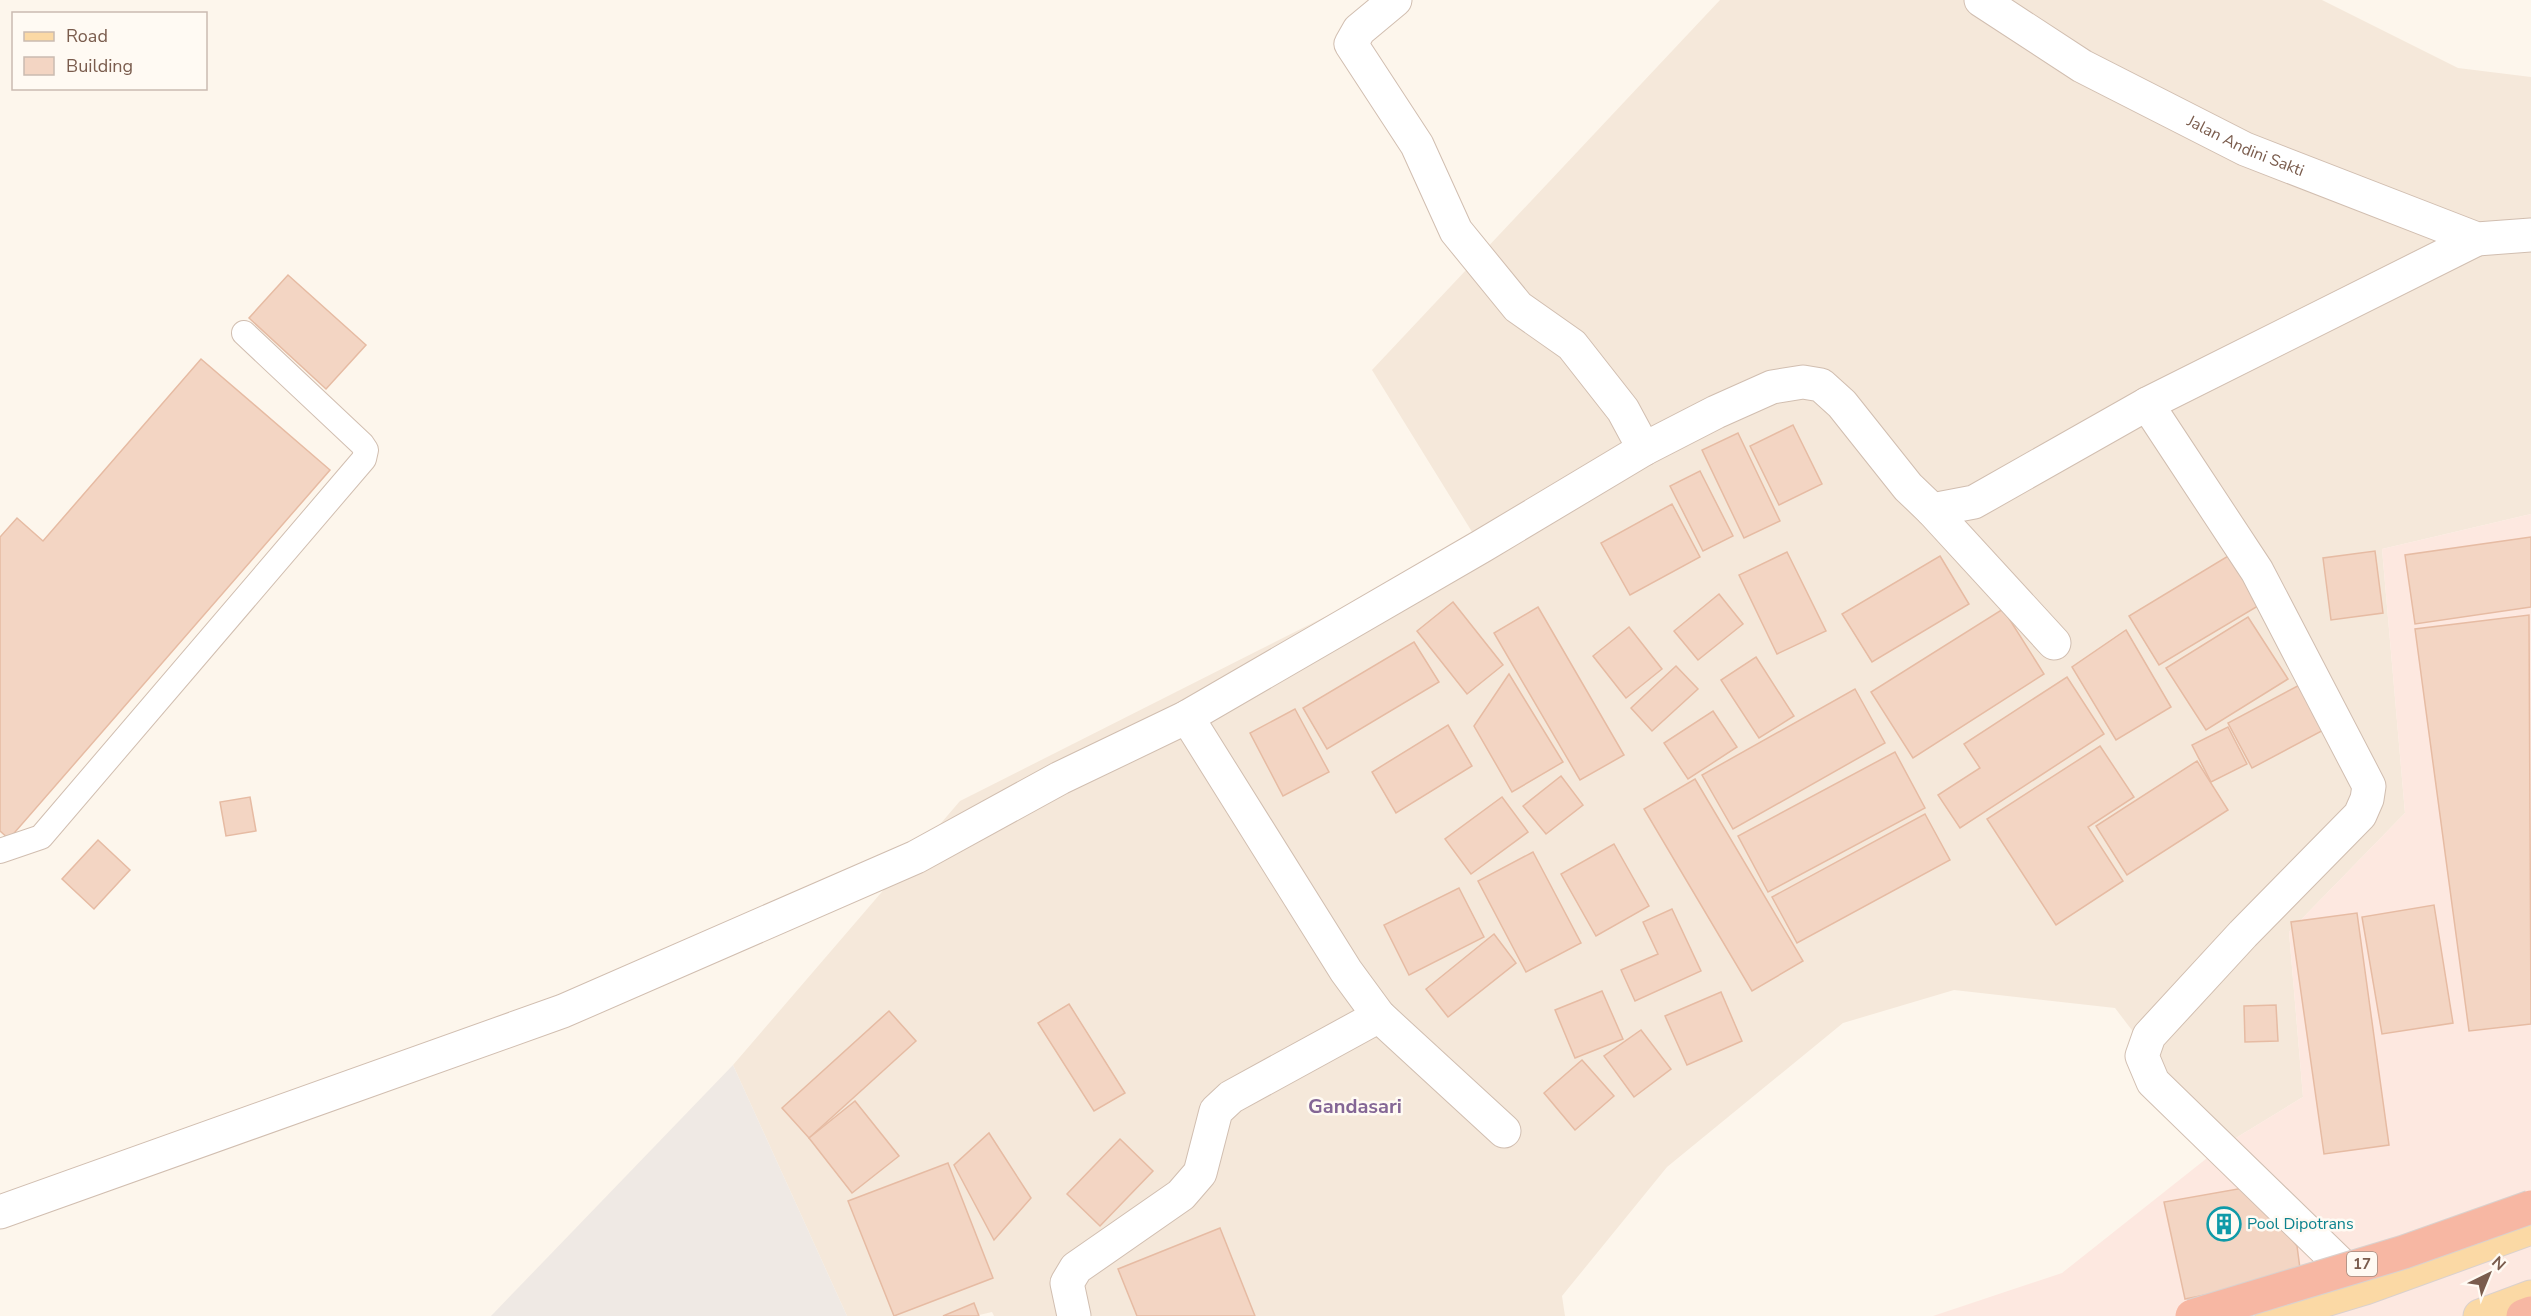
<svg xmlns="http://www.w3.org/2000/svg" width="2531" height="1316" font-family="'Nunito Sans',sans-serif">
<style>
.residential{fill:#f5e8da}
.commercial{fill:#fde8e0}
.industrial{fill:#efe9e4}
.building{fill:#f3d5c3;stroke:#e6bba3;stroke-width:1.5}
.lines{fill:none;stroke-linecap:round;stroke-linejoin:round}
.service-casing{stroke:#d1beb0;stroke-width:26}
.minor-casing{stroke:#d1beb0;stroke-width:35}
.primary-casing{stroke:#dad1cd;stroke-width:35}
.motorway-casing{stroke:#dad1cd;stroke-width:35}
.service{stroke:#fff;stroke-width:24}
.minor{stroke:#fff;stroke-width:33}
.primary{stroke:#fbd9a5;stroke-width:33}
.motorway{stroke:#f7b7a3;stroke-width:33}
.motorway-bridge-casing{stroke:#dad1cd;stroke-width:35;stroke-linecap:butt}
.motorway-bridge{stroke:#f7b7a3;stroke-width:33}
.labels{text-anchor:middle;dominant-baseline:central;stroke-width:5;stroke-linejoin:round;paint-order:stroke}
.shield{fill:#fffaf3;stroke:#a28b7f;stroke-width:1.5}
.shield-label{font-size:15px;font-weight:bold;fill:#7a5c4d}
.street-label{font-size:16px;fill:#7a5c4d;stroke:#fffaf3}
.culture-label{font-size:16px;fill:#0d838f;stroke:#fffaf3;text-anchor:start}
.quarter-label{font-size:20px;font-weight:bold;fill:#846695;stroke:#fffaf3}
</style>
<rect width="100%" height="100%" fill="#fdf6ec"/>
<polygon class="residential" points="1720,0 2322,0 2458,68 2531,77 2531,514 2382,549 2405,813 2289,932 2303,1097 2221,1147 2115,1008 1954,990 1843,1023 1667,1167 1562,1296 1565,1316 994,1316 992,1312 975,1316 847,1316 733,1065 960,801 1477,540 1372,370"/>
<polygon class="commercial" points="2531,514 2531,1316 1933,1316 2062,1273 2221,1147 2303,1097 2289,932 2405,813 2382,549"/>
<polygon class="industrial" points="733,1065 847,1316 491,1316"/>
<g class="building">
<polygon points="288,275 366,345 326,389 249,318"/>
<polygon points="201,359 330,470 9,839 0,831 0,537 17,518 43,541"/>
<polygon points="1793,425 1822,484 1779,505 1750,446"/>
<polygon points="1738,433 1780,521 1744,538 1702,450"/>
<polygon points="1700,471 1733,536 1703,551 1670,486"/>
<polygon points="1672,504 1700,557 1630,595 1601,543"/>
<polygon points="2531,537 2531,607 2415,624 2405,555"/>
<polygon points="2238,550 2268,600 2159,665 2129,616"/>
<polygon points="2375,551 2383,613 2331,620 2323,558"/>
<polygon points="1787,552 1826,631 1777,654 1739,575"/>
<polygon points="1940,556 1969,604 1872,662 1842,614"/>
<polygon points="1719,594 1743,624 1698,660 1674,631"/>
<polygon points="1453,602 1503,665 1467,694 1417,631"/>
<polygon points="1538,607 1624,755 1580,780 1494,633"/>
<polygon points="2003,609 2044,674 1913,758 1871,692"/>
<polygon points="2529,615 2531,1024 2469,1031 2415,629"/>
<polygon points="2248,617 2288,679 2206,730 2166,668"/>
<polygon points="1629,627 1662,669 1626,698 1593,656"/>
<polygon points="2126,630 2171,707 2116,740 2072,667"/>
<polygon points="1414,642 1439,682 1327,749 1303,708"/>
<polygon points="1756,657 1794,716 1759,738 1721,680"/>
<polygon points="1676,666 1698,689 1652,731 1631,708"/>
<polygon points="1509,674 1563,762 1512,792 1474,726"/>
<polygon points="2067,677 2104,734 1960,828 1938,795 1980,768 1964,744"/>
<polygon points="2309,680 2333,725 2252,768 2228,723"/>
<polygon points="1855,689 1885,743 1733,829 1702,775"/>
<polygon points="1295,709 1329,772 1283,796 1250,733"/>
<polygon points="1713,711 1737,747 1688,779 1664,743"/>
<polygon points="1448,725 1472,766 1396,813 1372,772"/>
<polygon points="2228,727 2247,764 2211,782 2192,745"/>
<polygon points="2100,746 2134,797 2088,827 2123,881 2056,925 1987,819"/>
<polygon points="1895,752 1925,808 1768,892 1738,836"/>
<polygon points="2197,761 2228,810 2127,875 2096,826"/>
<polygon points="1561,776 1583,805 1546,834 1523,806"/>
<polygon points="1695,779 1803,961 1752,991 1644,809"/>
<polygon points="250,797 256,831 226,836 220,802"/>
<polygon points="1502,797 1528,832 1471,874 1445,839"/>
<polygon points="1925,814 1950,860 1797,943 1772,897"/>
<polygon points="98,840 130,870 94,909 62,879"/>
<polygon points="1614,844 1649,906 1596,936 1561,874"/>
<polygon points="1533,852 1581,943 1526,972 1478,881"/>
<polygon points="1459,888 1484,937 1409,975 1384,925"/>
<polygon points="2434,905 2453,1023 2382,1034 2362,917"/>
<polygon points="1672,909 1701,971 1635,1001 1621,970 1658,954 1643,922"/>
<polygon points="2357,913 2389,1145 2324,1154 2291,922"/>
<polygon points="1494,934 1516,963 1448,1017 1426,989"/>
<polygon points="1602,991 1623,1039 1575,1058 1555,1010"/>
<polygon points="1721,992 1742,1041 1687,1065 1665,1016"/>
<polygon points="1069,1004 1125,1093 1094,1111 1038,1023"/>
<polygon points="2276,1005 2278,1041 2245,1042 2244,1006"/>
<polygon points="889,1011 916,1041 809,1138 782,1108"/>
<polygon points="1641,1030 1671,1069 1634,1097 1604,1056"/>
<polygon points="1582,1060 1614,1096 1575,1130 1544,1093"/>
<polygon points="855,1101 899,1156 852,1193 809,1138"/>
<polygon points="989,1133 1031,1198 994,1240 954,1165"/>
<polygon points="1120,1139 1153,1171 1100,1226 1067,1194"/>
<polygon points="948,1163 993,1278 894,1316 848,1201"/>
<polygon points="2249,1187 2297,1246 2301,1276 2185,1299 2164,1202"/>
<polygon points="1220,1228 1255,1316 1137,1316 1118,1269"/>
<polygon points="974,1303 979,1316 943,1316"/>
</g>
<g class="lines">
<defs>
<polyline id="service" points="0,851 41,837 364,459 366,450 362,444 244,333"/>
<g id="minor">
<polyline points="1395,0 1359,30 1351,44 1417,145 1456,231 1518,307 1572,345 1623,410 1644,449"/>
<path id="s1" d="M1981,0L2082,66L2245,149L2477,239L2531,235"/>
<polyline points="2147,404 2257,571 2369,786 2367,799 2360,815 2243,934 2149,1036 2142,1056 2153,1082 2364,1287"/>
<polyline points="1932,510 2054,643"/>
<polyline points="1187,717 1346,971 1379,1016 1504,1131"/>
<polyline points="0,1212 563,1011 916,857 1060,778 1187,717 1482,546 1644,449 1716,412 1772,387 1803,382 1821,385 1842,404 1908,487 1932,510 1974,502 2147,404 2477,239"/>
<polyline points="1074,1316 1067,1283 1076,1268 1181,1195 1200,1173 1216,1111 1231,1097 1379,1016"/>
</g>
<g id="primary">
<polyline points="2272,1316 2365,1288 2531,1228"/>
<polyline points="2480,1316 2531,1297"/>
</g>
<polyline id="motorway" points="2523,1316 2531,1313"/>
</defs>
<use href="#service" class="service-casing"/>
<use href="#minor" class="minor-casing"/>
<use href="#primary" class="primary-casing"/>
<use href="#motorway" class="motorway-casing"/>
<use href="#service" class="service"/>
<use href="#minor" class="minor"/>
<use href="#primary" class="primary"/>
<use href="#motorway" class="motorway"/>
<defs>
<polyline id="motorway-bridge" points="2192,1316 2404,1252 2531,1207"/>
</defs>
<use href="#motorway-bridge" class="motorway-bridge-casing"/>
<use href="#motorway-bridge" class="motorway-bridge"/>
</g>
<defs>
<symbol id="building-ring" viewBox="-11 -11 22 22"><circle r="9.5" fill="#fffaf3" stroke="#0f9aa8" stroke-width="1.5"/><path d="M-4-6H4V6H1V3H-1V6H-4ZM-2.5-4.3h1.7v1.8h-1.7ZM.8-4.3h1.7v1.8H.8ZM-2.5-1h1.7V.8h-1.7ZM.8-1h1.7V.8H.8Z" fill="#0f9aa8"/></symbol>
</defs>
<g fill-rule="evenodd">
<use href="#building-ring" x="2205" y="1205" width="38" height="38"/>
</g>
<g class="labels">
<rect class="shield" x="2347" y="1252" width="30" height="24" rx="4.5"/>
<g class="shield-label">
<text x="2362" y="1264">17</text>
</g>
<g class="street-label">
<text stroke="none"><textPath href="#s1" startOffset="303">Jalan Andini Sakti</textPath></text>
</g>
<g class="culture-label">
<text x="2247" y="1224">Pool Dipotrans</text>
</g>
<g class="quarter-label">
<text x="1355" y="1106">Gandasari</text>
</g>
</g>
<rect x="12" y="12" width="195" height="78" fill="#fffaf3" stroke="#cabbb1" stroke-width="1.5"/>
<rect x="24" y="32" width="30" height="9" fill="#fbd9a5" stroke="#cabbb1" stroke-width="1.5"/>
<text x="66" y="42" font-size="18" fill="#7a5c4d">Road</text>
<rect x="24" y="57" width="30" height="18" fill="#f3d5c3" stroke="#cabbb1" stroke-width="1.5"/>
<text x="66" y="72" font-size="18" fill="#7a5c4d">Building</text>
<g transform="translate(2489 1274) rotate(43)" stroke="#fffaf3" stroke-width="4.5" paint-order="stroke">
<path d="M0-4.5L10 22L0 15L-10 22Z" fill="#7a5c4d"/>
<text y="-9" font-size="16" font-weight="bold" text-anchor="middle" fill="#7a5c4d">N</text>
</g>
</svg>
